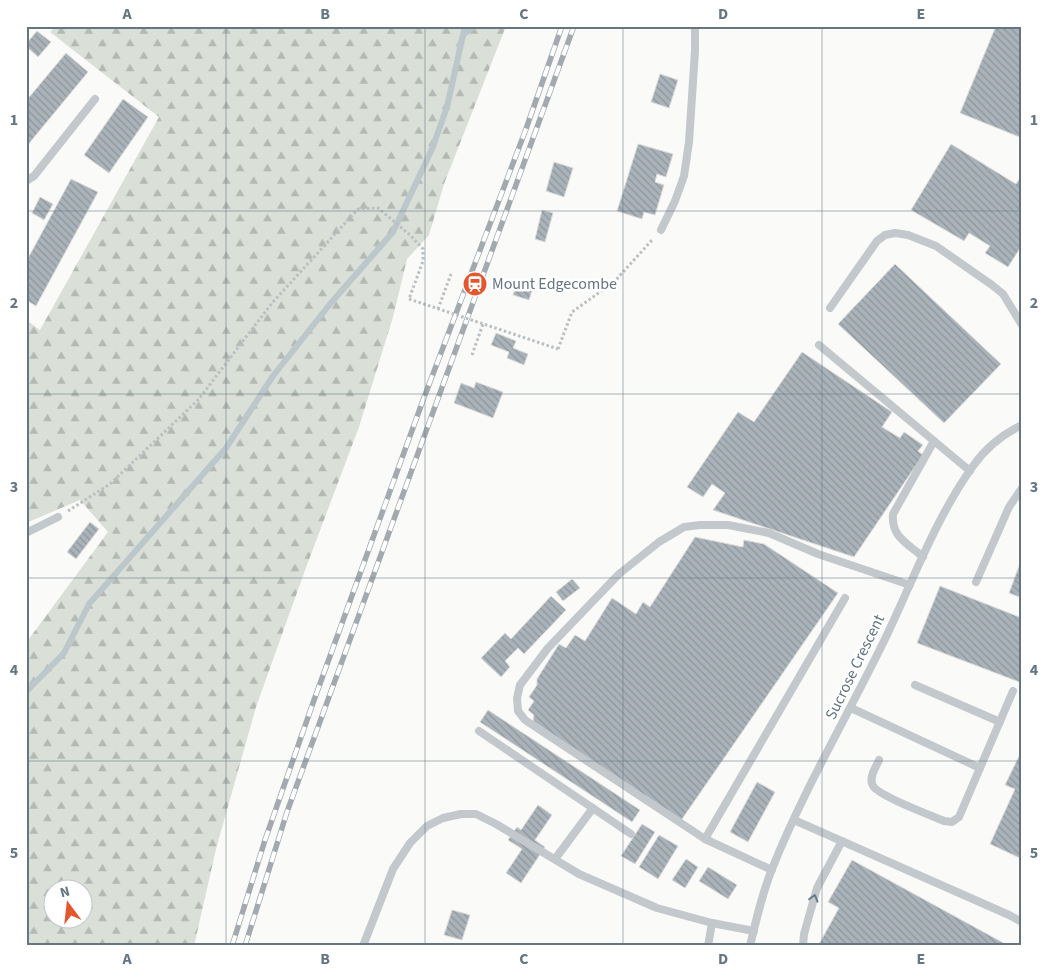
<svg xmlns="http://www.w3.org/2000/svg" width="1048" height="972" font-family="'Source Sans 3',sans-serif">
<style>
.forest{fill:url(#forest-firs);fill-rule:evenodd}
.lines{fill:none;stroke-linecap:round;stroke-linejoin:round}
.stream{stroke:#bbc7cb;stroke-width:6}
.building{fill:url(#building-back-hatch);stroke:#dcdcda}
.path{stroke:#bbbfc2;stroke-width:3;stroke-dasharray:2.5 2.5;stroke-linecap:butt}
.lane{stroke:#c3c8cc;stroke-width:8}
.rail-casing{stroke:#a2aab0;stroke-width:5.5}
.rail{stroke:#fff;stroke-width:4;stroke-dasharray:11;stroke-linecap:butt}
.path-bridge{stroke:#bbbfc2;stroke-width:3;stroke-dasharray:2.5 2.5;stroke-linecap:butt}
.oneway{stroke:#6a7a87}
.grid{fill:none;stroke:#657683;stroke-width:1;stroke-opacity:0.55}
.labels{text-anchor:middle;dominant-baseline:central;stroke-width:5;stroke-linejoin:round;paint-order:stroke}
.poi-label{font-size:16px;fill:#657683;stroke:#fff;text-anchor:start}
.street-label{font-size:16px;fill:#657683;stroke:#fff}
.neatline{fill:none;stroke:#657683;stroke-width:2}
.grid-label{font-size:16px;text-anchor:middle;font-weight:bold;fill:#657683}
</style>
<defs>
<pattern id="forest-firs" width="22" height="20" patternUnits="userSpaceOnUse" patternTransform="scale(1.25)"><rect width="22" height="20" fill="#dadfd7"/><path d="M5 1l3.5 6h-7zM16 11l3.5 6h-7z" fill="#b4b9b4"/></pattern>
<pattern id="building-back-hatch" width="6" height="6" patternUnits="userSpaceOnUse" patternTransform="scale(1.25)"><rect width="6" height="6" fill="#aab3b9"/><path d="M-1 5l2 2M0 0l6 6M5-1l2 2" fill="none" stroke="#8e969c"/></pattern>
</defs>
<rect width="100%" height="100%" fill="#fafaf8"/>
<path class="forest" d="M56,26H506L444,184L429,235L407,259L393,317L359,427L304,573L256,707L216,849L194,946H26V643L108,532L80,500L26,523V320L40,330L159,117L50,32ZM52,890H82V920H52Z"/>
<g class="lines">
<g class="stream">
<polyline points="464,34 474,26"/>
<polyline points="26,692 64,653 89,604 226,448 273,376 330,304 393,232 432,149 447,107 465,26"/>
</g>
</g>
<g class="building">
<polygon points="996,26 1022,26 1022,138 960,113"/>
<polygon points="37,31 51,42 38,57 26,46 26,44"/>
<polygon points="66,53 88,72 26,147 26,101"/>
<polygon points="660,74 678,80 669,108 651,102"/>
<polygon points="123,99 148,117 109,173 84,155"/>
<polygon points="638,144 673,154 666,177 657,174 655,182 664,185 655,215 644,212 642,219 617,211"/>
<polygon points="951,144 1016,184 1022,175 1022,245 1008,267 985,253 990,246 969,233 964,241 911,210"/>
<polygon points="554,162 573,168 564,197 546,191"/>
<polygon points="71,179 98,192 36,306 26,300 26,262"/>
<polygon points="40,197 53,204 44,220 32,213"/>
<polygon points="542,210 553,213 545,242 535,239"/>
<polygon points="895,264 1001,364 944,423 838,324"/>
<polygon points="518,279 534,284 529,300 513,295"/>
<polygon points="496,333 516,341 513,348 528,354 524,365 507,358 509,352 491,345"/>
<polygon points="802,352 892,412 882,427 900,438 904,432 923,445 918,451 923,455 854,557 713,510 725,493 712,484 703,497 687,487 738,412 754,422"/>
<polygon points="476,382 503,392 493,418 454,403 461,383 474,388"/>
<polygon points="90,522 99,529 76,559 67,552"/>
<polygon points="695,537 743,547 744,540 764,544 838,593 680,822 533,721 534,715 528,710 534,701 529,697 537,685 537,679 559,644 566,648 575,635 585,641 612,598 636,614 643,602 650,607"/>
<polygon points="1022,558 1022,598 1009,593"/>
<polygon points="572,579 580,588 563,601 556,592"/>
<polygon points="940,586 1022,618 1022,683 917,643"/>
<polygon points="551,596 566,610 524,654 518,648 505,661 510,667 501,677 481,658 505,633 511,639"/>
<polygon points="488,710 640,810 632,822 480,722"/>
<polygon points="1022,750 1022,859 990,844 1015,789 1005,785"/>
<polygon points="757,782 775,792 748,842 730,832"/>
<polygon points="538,805 552,815 535,840 545,847 521,883 506,873 522,849 508,840 517,827 521,830"/>
<polygon points="642,824 655,832 635,864 621,856"/>
<polygon points="659,835 678,846 658,879 639,867"/>
<polygon points="686,859 698,867 685,888 672,880"/>
<polygon points="852,860 1009,946 818,946 839,908 828,902"/>
<polygon points="708,867 737,885 728,899 699,881"/>
<polygon points="452,910 470,915 462,940 444,935"/>
</g>
<g class="lines">
<g class="path">
<polyline points="438,309 451,274"/>
<polyline points="558,349 572,312 614,282 653,239"/>
<polyline points="472,355 483,324"/>
<polyline points="68,511 110,484 198,400 272,303 358,209 378,208 410,235 423,249 423,261 409,299"/>
</g>
<g class="lane">
<polyline points="26,181 34,176 95,99"/>
<polyline points="661,230 675,201 684,176 689,142 695,51 695,26"/>
<polyline points="830,308 877,241 885,235 895,233 908,235 936,246 992,285 1003,294 1022,325"/>
<polyline points="819,345 970,471"/>
<polyline points="26,533 58,517"/>
<path d="M923,557C907,543 891,537 893,514L934,441"/>
<polyline points="976,582 1009,507 1022,488"/>
<polyline points="915,685 1000,722"/>
<polyline points="851,708 980,768"/>
<polyline points="479,731 631,834"/>
<path d="M879,760C876,767 868,778 873,786C879,796 930,815 944,821L952,822L959,817L1013,691"/>
<polyline points="794,820 1009,915 1022,922"/>
<polyline points="705,839 845,598"/>
<polyline points="555,859 593,808"/>
<polyline points="772,870 705,839 525,720 518,711 517,698 520,685 548,648 619,574 659,542 684,527 700,525 728,525 769,533 818,554 910,585"/>
<polyline points="363,946 393,869 410,843 427,826 443,818 461,814 476,814 496,824 579,874 657,908 712,923 754,931"/>
<polyline points="708,946 712,923"/>
<path d="M750,946C756,920 762,894 772,869C803,791 847,717 884,641C912,583 935,519 973,466C985,449 1003,434 1022,425"/>
<polyline points="803,946 804,934 817,888 842,841"/>
</g>
<defs>
<g id="rail">
<polyline points="232,946 265,840 313,703 422,403 526,129 562,26"/>
<polyline points="245,946 287,812 574,26"/>
</g>
</defs>
<use href="#rail" class="rail-casing"/>
<use href="#rail" class="rail"/>
<polyline class="path-bridge" points="409,299 558,349"/>
</g>
<defs><path id="oneway-chevron" d="M-2-3.5L2.5 0L-2 3.5" fill="none" stroke-width="1.6" stroke-linecap="round" stroke-linejoin="round" transform="scale(1.25)"/></defs>
<use class="oneway" href="#oneway-chevron" transform="translate(814 898) rotate(-75)"/>
<path class="grid" d="M226,26V946M425,26V946M623,26V946M822,26V946M26,211H1022M26,394H1022M26,578H1022M26,761H1022"/>
<defs>
<symbol id="station-disc" viewBox="-11 -11 22 22"><circle r="9.5" fill="#e4572e" stroke="#fff"/><path d="M-3-6H3Q5-6 5-4V2Q5 4 3 4L4.5 6H3L1.5 4h-3L-3 6H-4.5L-3 4Q-5 4-5 2V-4Q-5-6-3-6ZM-3.5-4v3h7v-3ZM-3.5 1v1.5H-2V1ZM2 1v1.5H3.5V1Z" fill="#fff"/></symbol>
</defs>
<g fill-rule="evenodd">
<use href="#station-disc" x="461" y="270" width="28" height="28"/>
</g>
<g class="labels">
<g class="poi-label">
<text x="492" y="284">Mount Edgecombe</text>
</g>
<g class="street-label">
<text transform="translate(855 667) rotate(-64)">Sucrose Crescent</text>
</g>
</g>
<rect width="1048" height="972" fill="none" stroke="#ffffff" stroke-width="55"/>
<g transform="translate(68 904) rotate(345)"><circle r="24" fill="#ffffff" stroke="#c1c8cd"/>
<path d="M0-4L9 19L0 12L-9 19Z" fill="#e4572e"/>
<text y="-8" font-size="14" font-weight="bold" text-anchor="middle" fill="#657683">N</text>
</g>
<rect x="28" y="28" width="992" height="916" class="neatline"/>
<g class="grid-label">
<text x="127" y="19">A</text>
<text x="325" y="19">B</text>
<text x="524" y="19">C</text>
<text x="723" y="19">D</text>
<text x="921" y="19">E</text>
<text x="14" y="125">1</text>
<text x="1034" y="125">1</text>
<text x="14" y="308">2</text>
<text x="1034" y="308">2</text>
<text x="14" y="492">3</text>
<text x="1034" y="492">3</text>
<text x="14" y="675">4</text>
<text x="1034" y="675">4</text>
<text x="14" y="858">5</text>
<text x="1034" y="858">5</text>
<text x="127" y="964">A</text>
<text x="325" y="964">B</text>
<text x="524" y="964">C</text>
<text x="723" y="964">D</text>
<text x="921" y="964">E</text>
</g>
</svg>
